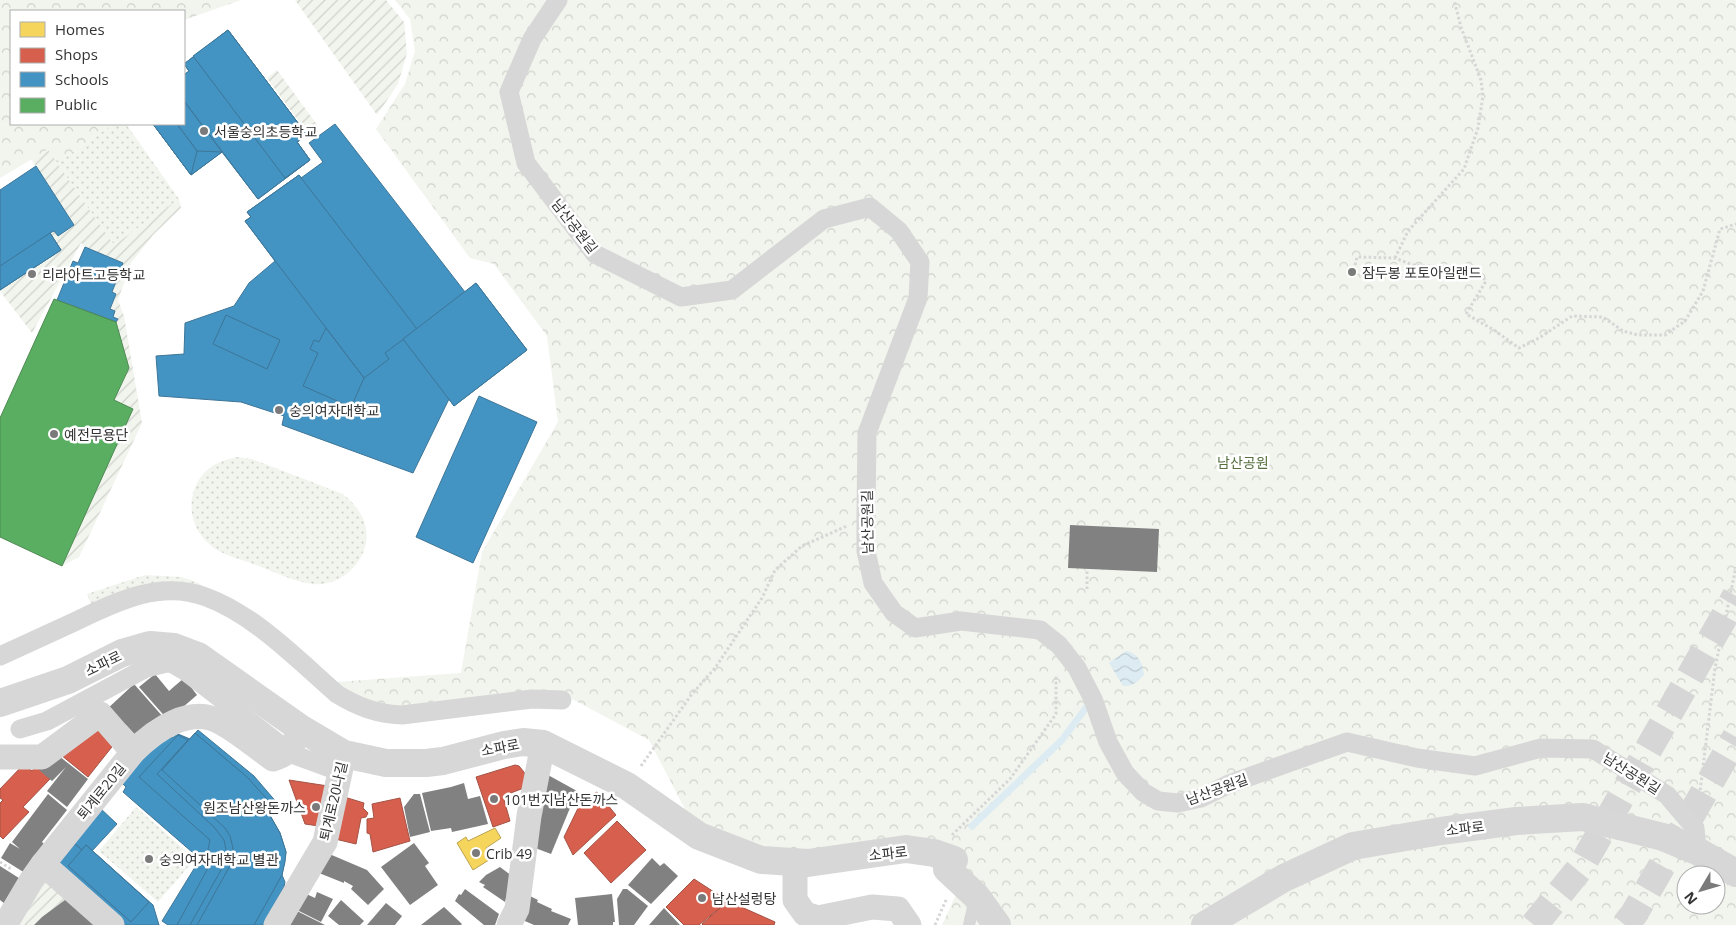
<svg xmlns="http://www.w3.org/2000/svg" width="1736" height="925" font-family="'Open Sans','Noto Sans KR',sans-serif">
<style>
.grass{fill:url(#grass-dots)}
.forest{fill:url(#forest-crowns);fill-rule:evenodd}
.garden{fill:url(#garden-furrows)}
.water{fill:url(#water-waves)}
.homes{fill:#f6d55c;stroke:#bca450}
.shops{fill:#d6604d;stroke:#a55245}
.schools{fill:#4393c3;stroke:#3e7698}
.public{fill:#5aae61;stroke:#4e8953}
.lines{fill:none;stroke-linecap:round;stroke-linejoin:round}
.stream{stroke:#ddebf3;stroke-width:7}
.building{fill:#818181}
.primary-tunnel{stroke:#d6d6d6;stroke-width:28;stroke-dasharray:28 14;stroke-linecap:butt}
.path{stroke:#d6d6d6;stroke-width:3;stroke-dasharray:2.5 2.5;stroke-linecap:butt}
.service{stroke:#d7d7d7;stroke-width:12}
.pedestrian{stroke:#d7d7d7;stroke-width:19}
.minor{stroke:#d7d7d7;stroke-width:25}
.tertiary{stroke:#d7d7d7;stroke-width:28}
.poi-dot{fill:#7a7a7a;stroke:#fff;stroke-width:2}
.labels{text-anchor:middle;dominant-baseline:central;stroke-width:5;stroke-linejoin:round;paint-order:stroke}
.poi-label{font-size:14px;fill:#333;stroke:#fff;text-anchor:start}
.street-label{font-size:14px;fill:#333;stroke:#fff}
.park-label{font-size:14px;fill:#56703f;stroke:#fff}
</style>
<defs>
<pattern id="grass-dots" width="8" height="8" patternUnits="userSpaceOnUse" patternTransform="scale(1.25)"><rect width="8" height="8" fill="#f1f5ed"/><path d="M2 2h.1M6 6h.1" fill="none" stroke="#cfd2cc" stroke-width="1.8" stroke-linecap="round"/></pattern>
<pattern id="forest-crowns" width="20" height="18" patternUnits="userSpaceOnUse" patternTransform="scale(1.25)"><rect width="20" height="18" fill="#f1f5ed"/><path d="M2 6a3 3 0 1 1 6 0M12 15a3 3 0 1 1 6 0" fill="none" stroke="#cfd2cc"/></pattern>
<pattern id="garden-furrows" width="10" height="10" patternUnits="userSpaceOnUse" patternTransform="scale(1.25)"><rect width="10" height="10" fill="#f1f5ed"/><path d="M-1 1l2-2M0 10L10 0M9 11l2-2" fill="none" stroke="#cfd2cc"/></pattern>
<pattern id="water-waves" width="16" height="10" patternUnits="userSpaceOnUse" patternTransform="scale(1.25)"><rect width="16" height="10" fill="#ddebf3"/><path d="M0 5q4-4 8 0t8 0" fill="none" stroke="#becad1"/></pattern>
</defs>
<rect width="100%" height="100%" fill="#fff"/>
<g class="grass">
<polygon points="113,124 126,124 179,199 114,245 57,163"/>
<path d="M236,457L252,459L343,494C360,508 372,527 364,550C357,570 336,586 314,584C294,582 275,572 256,565C241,559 220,555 208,543C187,524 186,492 205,472C214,463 225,460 236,457Z"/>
<polygon points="145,575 181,577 194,581 260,615 336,682 198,589 93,609 87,594"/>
<polygon points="136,807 195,859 158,902 99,851"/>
</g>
<g class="forest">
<polygon points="0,0 241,0 184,20 184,11 11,11 11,124 113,124 57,163 47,150 0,178"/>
<path d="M395,0H1736V925H942L961,884L954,861L808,863L699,836L649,740L557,691L437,701L402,707L370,704L336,682L461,673L482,552L558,422L547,336L494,264L470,258L376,129L405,84L415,51L410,19ZM1686,875H1716V905H1686Z"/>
</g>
<g class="garden">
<polygon points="295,0 386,0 404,22 407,53 398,84 377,115"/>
<polygon points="277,70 318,126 308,134 267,78"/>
<polygon points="48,150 114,245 179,199 181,208 153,235 131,263 118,300 124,316 142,423 79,557 62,566 133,409 114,400 129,368 116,322 117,319 113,317 115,311 110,309 116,294 112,292 123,263 85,247 81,243 32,333 0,291 0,290 61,250 50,233 54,231 58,236 74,225 31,159"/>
<polygon points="43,864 69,897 42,917 34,925 5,925"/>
</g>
<path class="water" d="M1126,651C1138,653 1143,663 1144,675C1138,681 1133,687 1123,686L1109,663Z"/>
<polygon class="homes" points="495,828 501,838 486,848 492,858 473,870 457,843 466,837 468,841"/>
<g class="shops">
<polygon points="102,728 115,743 88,777 61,755"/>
<polygon points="24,764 32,771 36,766 50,779 23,807 29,812 3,839 0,836 0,803 3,800 0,798 0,789"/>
<polygon points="515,765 519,766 524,772 529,786 503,796 510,821 493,827 476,777"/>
<polygon points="289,780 328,786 319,826 305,824"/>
<polygon points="597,792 616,815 573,855 564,837 582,800"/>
<polygon points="341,796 364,803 363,808 368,813 366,817 361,818 356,844 331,838"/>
<polygon points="400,798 410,841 373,852 370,834 367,833 367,819 374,818 372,804"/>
<polygon points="617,821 646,850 611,883 584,853"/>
<polygon points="694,879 728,901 699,925 684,925 666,907"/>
<polygon points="728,901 775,922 774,925 703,925 702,924"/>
</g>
<g class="schools">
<polygon points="228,30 307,135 297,142 310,160 258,199 222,152 191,175 153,124 184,124 184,75 189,71 184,64"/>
<polygon points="228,30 307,135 297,142 310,160 258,199 184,101 184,75 189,71 184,64"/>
<polygon points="228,30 307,135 297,142 310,160 285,178 193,56"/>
<polygon points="184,101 222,152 191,175 153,124 184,124"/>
<polygon points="184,101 222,152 197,151 177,124 184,124"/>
<polygon points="153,124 177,124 197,151 191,175"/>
<polygon points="335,124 465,292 476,283 527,350 454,406 449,399 413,473 282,425 284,416 241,402 159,396 156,356 184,354 185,323 234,306 249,283 275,261 245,221 251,217 247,212 299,175 301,178 323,162 309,143"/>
<polygon points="36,166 74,225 58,236 54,231 50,233 61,250 0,290 0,190"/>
<polygon points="299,175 417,329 385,353 389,359 364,378 245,221 251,217 247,212"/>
<polygon points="50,233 61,250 0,290 0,266"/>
<polygon points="85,247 123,263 112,292 116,294 110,309 115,311 113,317 118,319 116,322 57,300 73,261 78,263"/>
<polygon points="476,283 527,350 454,406 403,339"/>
<polygon points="226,315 280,340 267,369 213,344"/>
<polygon points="326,328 364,378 351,407 303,386 318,353 310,349 314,340 319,342"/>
<polygon points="479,396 537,422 473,563 416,537"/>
<polygon points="198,730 254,776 278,804 268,812 280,833 286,852 282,875 285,882 284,887 263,925 168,925 162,921 200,859 123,792 126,787 119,780 164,732 172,738 178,734 190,739"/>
<polygon points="195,733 247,777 274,807 268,812 280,833 286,852 285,862 282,875 254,925 197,925 232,862 233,848 230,836 225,828 162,770"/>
<polygon points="178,735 188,740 157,774 214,827 224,840 227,854 225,863 190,925 177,925 214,857 208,849 210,840 139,777"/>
<polygon points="100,808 117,824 92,851 86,845 82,850 75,844 73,846 69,842"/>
<polygon points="75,844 82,850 86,845 153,905 159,925 120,925 54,867"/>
<polygon points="86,845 149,902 131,922 68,866"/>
</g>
<polygon class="public" points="54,299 116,322 129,368 114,400 133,409 62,566 0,537 0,418"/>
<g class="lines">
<polyline class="stream" points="972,826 1062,740 1091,701"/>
</g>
<g class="building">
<polygon points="1070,525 1159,529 1157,572 1068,568"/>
<polygon points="155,674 169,691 184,678 197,695 168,720 139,687"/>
<polygon points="134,684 164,718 140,740 127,726 106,710"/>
<polygon points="59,756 88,779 67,807 47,791 66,767 52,781 39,770"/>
<polygon points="548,775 577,791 551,854 530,846"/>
<polygon points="464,783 468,799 480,796 488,824 452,832 451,828 431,831 422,793 451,787"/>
<polygon points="48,794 67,810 42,842 44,844 25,873 1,858 10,843 20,849 12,842"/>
<polygon points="414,794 420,794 430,832 410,837 404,807"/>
<polygon points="414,843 429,863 425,866 438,885 410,905 381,867"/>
<polygon points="327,853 367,870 384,889 368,905 351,889 353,886 344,881 344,883 319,873"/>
<polygon points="652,858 660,866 664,863 678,876 651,904 628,885"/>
<polygon points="0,866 22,880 5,904 0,900"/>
<polygon points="500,867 512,876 505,902 483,887 485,885 479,882 486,875"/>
<polygon points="465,889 499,914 495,925 484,925 455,901 459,894 461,895"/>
<polygon points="623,889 627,889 648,906 634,925 619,925 617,899"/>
<polygon points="300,891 315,898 317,892 333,899 321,922 291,907"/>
<polygon points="612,894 615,922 613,922 613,925 578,925 575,898"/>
<polygon points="528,895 538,900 537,902 552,909 551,911 571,919 568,925 534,925 518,918"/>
<polygon points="69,897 99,925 34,925 42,917"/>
<polygon points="341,900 364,921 360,925 339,925 328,916"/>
<polygon points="386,903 402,916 395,925 367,925"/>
<polygon points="444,907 462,924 461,925 421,925"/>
<polygon points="664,908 680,925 649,925"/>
<polygon points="293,909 325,925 287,925"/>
</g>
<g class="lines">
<g class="primary-tunnel">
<polyline points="1534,925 1581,867 1736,596"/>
<polyline points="1625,925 1634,914 1736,737"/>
</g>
<g class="path">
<polyline points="1395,258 1408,231 1464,169 1478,128 1483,96 1481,80 1461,27 1454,0"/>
<polyline points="1354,270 1357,257 1395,258 1413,265 1475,269 1486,281 1466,314 1494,330 1519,348 1539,338 1572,316 1603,317 1623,331 1638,335 1665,335 1685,321 1703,291 1720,229 1736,224"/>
<polyline points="1087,589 1087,569"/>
<polyline points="641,766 692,694 715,668 762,598 775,570 802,546 847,526"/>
<polyline points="1699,800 1715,668 1736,567"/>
<polyline points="952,835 1010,779 1056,714 1056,675"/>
<polyline points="0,862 11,869"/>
<polyline points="935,925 946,900"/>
</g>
<polyline class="service" points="969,925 975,899"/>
<g class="pedestrian">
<polyline points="558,0 532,39 509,92 526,163 595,254 681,297 732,290 824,219 870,207 899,231 920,262 918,298 867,433 866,518 866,551 873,583 894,613 915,628 961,621 1040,630 1059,645 1077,668 1093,699 1108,742 1125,773 1143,792 1158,801 1178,803 1201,798 1229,784 1347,742 1417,758 1475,766 1541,748 1593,749 1667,795 1695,828 1697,851"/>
<path d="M0,656C24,645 48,634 72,623C114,603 159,579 206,597C255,615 298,660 337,694C358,707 377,714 402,715L532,699L562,700"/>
<polyline points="20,729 47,721 146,668 167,663 173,664 185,671 292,754 341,772"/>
</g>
<g class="minor">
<path d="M133,752C155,730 191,704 222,723C240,733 256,747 273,759C292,753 293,745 300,728"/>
<polyline points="0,757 42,757 100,714 133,752 43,864 31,881 5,925"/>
<polyline points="43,864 112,925"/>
<polyline points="795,864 795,900 805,914 818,918 872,907 898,909 909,925"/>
<polyline points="276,925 325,842 344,754"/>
<polyline points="509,925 517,909 529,816 543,744"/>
</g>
<g class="tertiary">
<polyline points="0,703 68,680 122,653 150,645 174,647 198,656 300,728 344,754 386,763 426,763 443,761 504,745 523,742 543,744 627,786 699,836 761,860 808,863 906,849 934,853 954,860 947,869 976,896 997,925"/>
<polyline points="1205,925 1284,878 1353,846 1441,831 1516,821 1583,817 1663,837 1697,851 1736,873"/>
</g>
</g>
<g class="poi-dot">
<circle cx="204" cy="131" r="5"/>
<circle cx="1352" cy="272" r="5"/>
<circle cx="32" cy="274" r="5"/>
<circle cx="279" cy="410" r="5"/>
<circle cx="54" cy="434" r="5"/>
<circle cx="494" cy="799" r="5"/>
<circle cx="316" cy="807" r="5"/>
<circle cx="476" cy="853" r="5"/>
<circle cx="149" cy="859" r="5"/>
<circle cx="702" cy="898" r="5"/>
</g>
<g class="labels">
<g class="poi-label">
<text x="214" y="131">서울숭의초등학교</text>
<text x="1362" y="272">잠두봉 포토아일랜드</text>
<text x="42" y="274">리라아트고등학교</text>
<text x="289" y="410">숭의여자대학교</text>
<text x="64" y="434">예전무용단</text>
<text x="504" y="799">101번지남산돈까스</text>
<text x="306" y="807" text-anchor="end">원조남산왕돈까스</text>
<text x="486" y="853">Crib 49</text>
<text x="159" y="859">숭의여자대학교 별관</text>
<text x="712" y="898">남산설렁탕</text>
</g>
<g class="street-label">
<text transform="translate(575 226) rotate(52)">남산공원길</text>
<text transform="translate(867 522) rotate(-91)">남산공원길</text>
<text transform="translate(103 663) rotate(-26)">소파로</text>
<text transform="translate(500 747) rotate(-11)">소파로</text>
<text transform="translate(1632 773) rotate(32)">남산공원길</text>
<text transform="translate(1217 789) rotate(-20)">남산공원길</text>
<text transform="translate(101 791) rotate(-51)">퇴계로20길</text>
<text transform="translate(333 801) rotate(-77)">퇴계로20나길</text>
<text transform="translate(1465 828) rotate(-7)">소파로</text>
<text transform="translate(888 853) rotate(-6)">소파로</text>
</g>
<g class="park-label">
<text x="1243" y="462">남산공원</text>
</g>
</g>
<rect x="10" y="10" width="175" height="115" fill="#ffffff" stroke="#adadad"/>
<rect x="20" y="22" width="25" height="15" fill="#f6d55c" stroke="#adadad"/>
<text x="55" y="35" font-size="15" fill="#333333">Homes</text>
<rect x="20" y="48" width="25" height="15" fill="#d6604d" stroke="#adadad"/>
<text x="55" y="60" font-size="15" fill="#333333">Shops</text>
<rect x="20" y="72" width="25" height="15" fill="#4393c3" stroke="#adadad"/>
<text x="55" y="85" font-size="15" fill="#333333">Schools</text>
<rect x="20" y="98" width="25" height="15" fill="#5aae61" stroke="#adadad"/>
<text x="55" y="110" font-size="15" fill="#333333">Public</text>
<g transform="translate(1701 890) rotate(232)"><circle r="24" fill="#ffffff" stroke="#adadad"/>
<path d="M0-4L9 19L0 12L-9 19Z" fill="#7a7a7a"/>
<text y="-8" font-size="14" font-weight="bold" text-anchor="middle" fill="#333333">N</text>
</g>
</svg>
